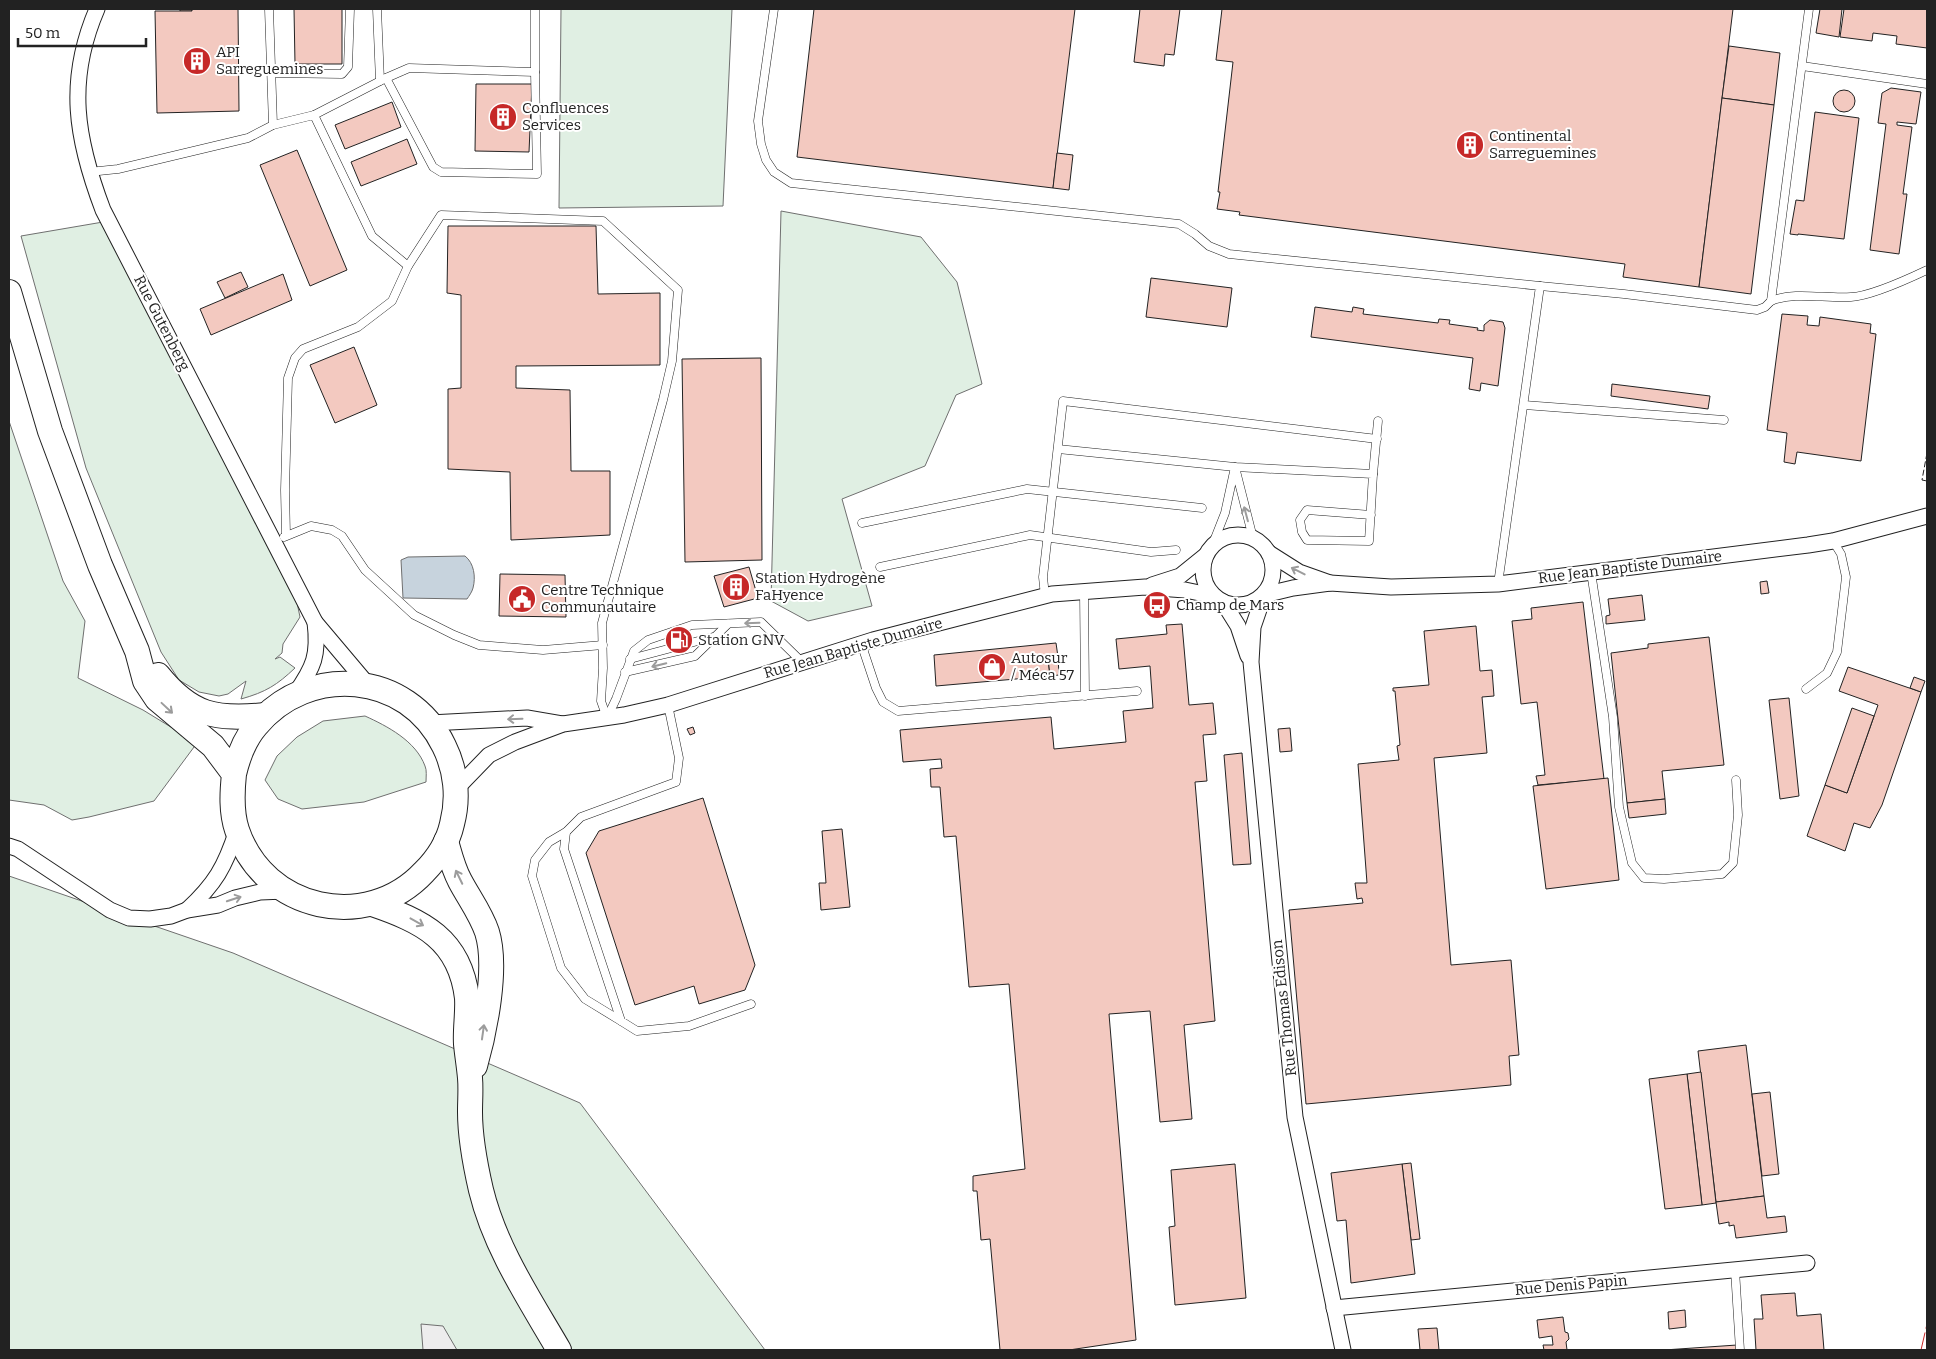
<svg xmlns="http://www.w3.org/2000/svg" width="1936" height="1359" font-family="Bitter,serif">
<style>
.green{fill:#e0efe3;stroke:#6f6f6f}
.parking{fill:#ededed;stroke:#6f6f6f}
.water{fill:#c7d3dd;stroke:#6f6f6f}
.building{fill:#f3c9c0;stroke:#222}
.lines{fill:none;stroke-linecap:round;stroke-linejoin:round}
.lane-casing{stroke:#222;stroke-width:9}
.street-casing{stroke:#222;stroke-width:17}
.primary-casing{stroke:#222;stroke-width:26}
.lane{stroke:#fff;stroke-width:8}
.street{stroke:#fff;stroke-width:15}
.primary{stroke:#fff;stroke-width:24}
.fence{stroke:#222;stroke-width:1;stroke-dasharray:6 2.5;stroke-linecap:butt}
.power{stroke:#c62828;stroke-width:1;stroke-dasharray:18 4 2.5 4;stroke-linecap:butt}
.oneway{stroke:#9c9c9c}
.labels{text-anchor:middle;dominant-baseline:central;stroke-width:4;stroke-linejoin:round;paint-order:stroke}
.poi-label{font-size:15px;fill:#222;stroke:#fff;text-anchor:start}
.street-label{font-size:15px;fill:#222;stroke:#fff}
</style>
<rect width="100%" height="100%" fill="#fff"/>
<g class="green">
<polygon points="561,9 732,9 723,206 559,208"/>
<polygon points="781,211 921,237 957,282 982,384 956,395 925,466 842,499 872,606 808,621 771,601"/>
<path d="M103,222L296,598L300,617L283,644L282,653L275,659L280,657L295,668C277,685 266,692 241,699L246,681L228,694L219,696L199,692L179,680L161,652L86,468L21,236Z"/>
<polygon points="9,421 63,581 85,621 78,678 143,710 197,743 154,801 89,817 72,820 44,805 9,800"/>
<path d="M365,716C387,726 416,741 425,766C427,770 426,777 426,782L364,802L302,809L278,799L265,780L277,756L297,737L323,721Z"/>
<polygon points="9,876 233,953 580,1103 765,1350 9,1350"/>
</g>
<polygon class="parking" points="421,1324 443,1326 457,1350 423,1350"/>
<path class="water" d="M465,556C474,563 476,577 473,588C472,592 469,596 467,599L403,598L401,560L408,557Z"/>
<g class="building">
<rect x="180" y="9" width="12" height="2"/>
<polygon points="192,9 238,9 239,111 157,113 155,11 192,11"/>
<polygon points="294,9 342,9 342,64 295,64"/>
<polygon points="814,9 1075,9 1053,188 797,157"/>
<polygon points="1140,9 1180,9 1174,55 1165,54 1164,66 1134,62"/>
<polygon points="1222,9 1733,9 1699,287 1623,277 1625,264 1239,215 1240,212 1217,209 1220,192 1218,192 1233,62 1216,60"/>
<polygon points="1820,9 1842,9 1839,37 1816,33"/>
<polygon points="1844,9 1927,9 1927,48 1896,44 1897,36 1873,33 1872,41 1840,37"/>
<polygon points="1729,46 1780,53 1774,105 1722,98"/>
<polygon points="476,84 532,84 529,152 475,151"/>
<polygon points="1891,88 1921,92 1916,124 1897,122 1897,125 1912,127 1903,194 1907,194 1899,254 1870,250 1886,124 1878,123 1882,93"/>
<circle cx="1844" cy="101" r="11"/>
<polygon points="1722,98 1774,105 1751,294 1699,287"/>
<polygon points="392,102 401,127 345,149 335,125"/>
<polygon points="1815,112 1859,118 1844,239 1798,234 1798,235 1790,234 1796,200 1804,201"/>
<polygon points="407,139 417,164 361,186 351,162"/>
<polygon points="297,150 347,270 310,286 260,165"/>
<polygon points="1057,153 1073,155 1069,190 1053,188"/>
<polygon points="448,226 596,226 598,294 660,293 660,365 516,366 516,388 570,390 571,471 610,471 610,535 511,540 510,472 448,469 448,389 461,388 461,295 447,293"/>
<polygon points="241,272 248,287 225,298 217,282"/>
<polygon points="283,274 292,300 211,335 200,309"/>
<polygon points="1151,278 1232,288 1227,327 1146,317"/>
<polygon points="1315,307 1352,312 1353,307 1364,309 1363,314 1438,323 1439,319 1450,320 1449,324 1478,328 1477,330 1484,331 1484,325 1490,320 1503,322 1505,328 1498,386 1481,383 1480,391 1469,389 1473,358 1311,337"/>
<polygon points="1782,314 1808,316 1807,325 1819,326 1820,317 1871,324 1870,333 1876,334 1861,461 1797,452 1795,464 1784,462 1787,433 1767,430"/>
<polygon points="354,347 377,405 335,423 310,365"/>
<polygon points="761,358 762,560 685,562 682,359"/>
<polygon points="1612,384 1710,396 1708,409 1611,396"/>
<polygon points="749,567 758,598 724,607 714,576"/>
<polygon points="500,574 565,575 566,617 499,616"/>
<polygon points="1767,581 1769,593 1761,594 1760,582"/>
<polygon points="1642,595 1645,620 1606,624 1606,616 1610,615 1608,599"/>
<polygon points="1583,602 1604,779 1538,785 1536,776 1545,775 1537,702 1521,704 1512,621 1532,619 1531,608"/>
<polygon points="1182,624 1189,705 1213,703 1216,734 1203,735 1207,781 1195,782 1215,1021 1184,1025 1192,1119 1160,1122 1150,1011 1109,1014 1136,1340 1069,1350 1000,1350 990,1239 981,1240 977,1191 973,1191 973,1176 1025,1169 1009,984 969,987 956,836 944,837 940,787 931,787 930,769 942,768 941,759 903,762 900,730 1051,717 1054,749 1126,742 1123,711 1153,708 1150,666 1119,669 1116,639 1167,634 1166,625"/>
<polygon points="1476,626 1480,671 1492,670 1494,696 1482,697 1487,753 1434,758 1451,965 1511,960 1519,1055 1509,1056 1511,1085 1306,1104 1289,910 1363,903 1362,898 1357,899 1355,883 1367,883 1358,764 1399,760 1397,746 1400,745 1395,691 1393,691 1393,688 1429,685 1424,631"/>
<polygon points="1709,637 1724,765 1662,771 1665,799 1627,803 1611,653 1648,648 1648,644"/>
<polygon points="1056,643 1058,657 1048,658 1050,676 936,686 934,655"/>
<polygon points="1058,657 1059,675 1050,676 1048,658"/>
<polygon points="1848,667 1921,692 1882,805 1870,828 1854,823 1845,851 1807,836 1825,785 1847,793 1878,705 1839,691"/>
<polygon points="1914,677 1925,681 1921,692 1910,688"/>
<polygon points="1789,698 1799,796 1780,799 1769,700"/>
<polygon points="1852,708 1874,716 1847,793 1825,785"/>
<polygon points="693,727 695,733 690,735 687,729"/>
<polygon points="1290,728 1292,751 1280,752 1278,729"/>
<polygon points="1242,753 1251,864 1233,865 1224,755"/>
<polygon points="1608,778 1619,880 1546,889 1533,786"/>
<polygon points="703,798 755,965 745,990 699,1004 694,986 635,1005 586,853 599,831"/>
<polygon points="1665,799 1666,814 1629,818 1627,803"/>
<polygon points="842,829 850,907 821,910 819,883 826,883 822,831"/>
<polygon points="1746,1045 1764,1196 1716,1202 1698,1051"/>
<polygon points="1701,1072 1716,1203 1702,1205 1687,1074"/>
<polygon points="1687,1074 1702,1205 1665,1209 1649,1079"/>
<polygon points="1770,1092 1779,1174 1762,1176 1752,1094"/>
<polygon points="1411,1163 1420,1239 1411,1240 1402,1164"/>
<polygon points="1235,1164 1246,1298 1175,1305 1169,1227 1175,1226 1171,1170"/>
<polygon points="1402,1164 1415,1274 1351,1283 1346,1220 1337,1221 1331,1173"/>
<polygon points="1764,1196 1767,1218 1785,1216 1787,1232 1736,1238 1734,1225 1729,1226 1729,1222 1719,1224 1716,1202"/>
<polygon points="1795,1293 1797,1316 1821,1314 1824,1350 1756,1350 1754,1319 1763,1319 1761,1295"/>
<polygon points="1685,1310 1686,1327 1669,1329 1668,1312"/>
<polygon points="1563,1317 1565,1332 1568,1333 1569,1339 1566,1342 1567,1350 1544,1350 1543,1345 1553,1345 1552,1336 1539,1338 1537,1320"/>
<polygon points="1437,1328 1439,1350 1420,1350 1418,1329"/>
<polygon points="1737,1345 1737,1350 1664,1350"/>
</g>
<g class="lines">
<defs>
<g id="lane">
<polyline points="269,9 273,125"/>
<polyline points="377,9 380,81"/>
<polyline points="774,9 758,121 761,144 766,160 774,172 791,183 1179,224 1195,234 1209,246 1229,254 1540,286 1498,584"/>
<polyline points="1802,66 1927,84"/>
<polyline points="271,73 342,74 348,67 350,9"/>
<polyline points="386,78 433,167 441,172 537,174 535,72"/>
<polyline points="314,115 386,78 409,68 535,72 535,9"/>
<polyline points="89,172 118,169 248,138 273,125 314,115 372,236 408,266"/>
<polyline points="1540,286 1624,294 1757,310 1765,307 1771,301 1809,9"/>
<path d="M1771,301C1795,291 1825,299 1851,297C1872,296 1908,279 1927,270"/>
<polyline points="1524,405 1724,420"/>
<polyline points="1058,449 1235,467 1373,474 1369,541 1307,540 1302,532 1300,520 1307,510 1371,515"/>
<polyline points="1373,474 1378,421"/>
<polyline points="862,523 1027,489 1202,508"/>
<polyline points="286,535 285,490 288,378 295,358 303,349 358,327 392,301 408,266 441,215 603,221 678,290 672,361 663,400 602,623 603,668 601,701 607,718"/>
<polyline points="284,537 311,526 332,530 342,536 365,570 414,615 454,635 479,645 543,650 603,645"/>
<polyline points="1212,546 1225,513 1235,467 1253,538"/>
<polyline points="880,567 1030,535 1151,552 1176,550"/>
<polyline points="1591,572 1613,717 1619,807 1632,863 1644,878 1664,879 1722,874 1733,863 1738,815 1736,780"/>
<polyline points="1084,592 1085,696"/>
<polyline points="1045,596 1043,577 1063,401 1377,439"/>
<polyline points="861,643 876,688 883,702 898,711 1137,691"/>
<polyline points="630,659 713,637"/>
<polyline points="625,672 695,656 728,624"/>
<polyline points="1806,689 1827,673 1837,652 1846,577 1841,554 1833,541"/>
<polyline points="668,705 679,758 676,782 581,817 566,832 564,849 621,1021 637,1031 689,1026 751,1004"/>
<polyline points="607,718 616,699 634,651 648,640 692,625 761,622 802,662"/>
<polyline points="566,832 549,842 535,860 532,876 561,968 585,999 621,1021"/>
<polyline points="1735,1270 1740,1350"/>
</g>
<g id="street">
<path d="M97,9C66,81 76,139 103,210L315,622L369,686"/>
<circle cx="1238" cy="570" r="35"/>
<polyline points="1269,553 1299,572 1330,583 1293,588 1264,595 1253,627 1251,662 1295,1117 1343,1350"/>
<polyline points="1330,583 1391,587 1498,584 1808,545 1833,541 1927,516"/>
<polyline points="1152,585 1180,576 1206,555"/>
<polyline points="1223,602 1238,626 1248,656"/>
<path d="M295,694C314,667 319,655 315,622"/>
<polyline points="430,723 527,718 562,724"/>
<polyline points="456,789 489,755 515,742 563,724 624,715 668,705 873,640 962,617 1052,594 1145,587 1185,590 1214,596"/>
<polyline points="9,846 18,849 110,910 129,918 150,919 171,916 187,910 218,905 235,898 260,892 285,891"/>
<path d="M187,910C215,884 225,867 237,830"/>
<polyline points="1334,1308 1807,1263"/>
</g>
<g id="primary">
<path d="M9,292L50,431L100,565L137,651L145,681L157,699L213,746L234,774C232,793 231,812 237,830C264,911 367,933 424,872C437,859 448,842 452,824C459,798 456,770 444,746C408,671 308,663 256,726C244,740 238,757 234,774"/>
<path d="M158,675C191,716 216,720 266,715"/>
<path d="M446,841C450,855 453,868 460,881C469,898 481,914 487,932C498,967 485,1031 475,1066"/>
<path d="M372,904C422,921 460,939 467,998C468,1013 465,1029 466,1044C467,1055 469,1066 470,1078C471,1089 470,1100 470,1112C470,1139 475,1164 481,1190C495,1248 530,1300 559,1350"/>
</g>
</defs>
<use href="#lane" class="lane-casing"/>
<use href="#street" class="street-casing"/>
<use href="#primary" class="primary-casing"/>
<use href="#lane" class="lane"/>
<use href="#street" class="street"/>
<use href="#primary" class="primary"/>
<polyline class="fence" points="1927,453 1922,480 1927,481"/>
<polyline class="power" points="1921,1350 1927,1324"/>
</g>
<defs><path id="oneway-shaft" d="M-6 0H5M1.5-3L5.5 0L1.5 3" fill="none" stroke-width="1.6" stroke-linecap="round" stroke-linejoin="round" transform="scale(1.25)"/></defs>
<g class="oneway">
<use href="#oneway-shaft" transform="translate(1246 514) rotate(-105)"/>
<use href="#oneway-shaft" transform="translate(1298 571) rotate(-153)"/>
<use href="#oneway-shaft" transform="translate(752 623) rotate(178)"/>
<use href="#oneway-shaft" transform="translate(659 665) rotate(166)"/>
<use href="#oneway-shaft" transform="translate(167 708) rotate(43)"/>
<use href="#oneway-shaft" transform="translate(515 719) rotate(178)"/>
<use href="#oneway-shaft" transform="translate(459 877) rotate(-116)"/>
<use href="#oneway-shaft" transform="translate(234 899) rotate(-18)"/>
<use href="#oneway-shaft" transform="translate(417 922) rotate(29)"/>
<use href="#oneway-shaft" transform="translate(483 1032) rotate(-82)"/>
</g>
<defs>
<symbol id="building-disc" viewBox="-11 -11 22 22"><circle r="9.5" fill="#c62828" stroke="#fff"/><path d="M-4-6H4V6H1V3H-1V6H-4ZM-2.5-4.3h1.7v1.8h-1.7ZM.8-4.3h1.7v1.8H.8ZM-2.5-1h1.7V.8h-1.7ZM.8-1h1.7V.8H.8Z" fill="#fff"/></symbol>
<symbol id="civic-disc" viewBox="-11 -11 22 22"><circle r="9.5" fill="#c62828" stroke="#fff"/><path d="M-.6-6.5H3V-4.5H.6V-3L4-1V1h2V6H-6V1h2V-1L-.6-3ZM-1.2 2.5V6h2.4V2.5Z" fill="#fff"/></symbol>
<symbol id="bus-disc" viewBox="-11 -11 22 22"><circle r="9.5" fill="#c62828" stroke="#fff"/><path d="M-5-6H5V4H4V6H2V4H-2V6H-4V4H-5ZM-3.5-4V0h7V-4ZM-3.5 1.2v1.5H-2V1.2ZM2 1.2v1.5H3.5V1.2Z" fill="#fff"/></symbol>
<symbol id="fuel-disc" viewBox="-11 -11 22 22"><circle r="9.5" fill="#c62828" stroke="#fff"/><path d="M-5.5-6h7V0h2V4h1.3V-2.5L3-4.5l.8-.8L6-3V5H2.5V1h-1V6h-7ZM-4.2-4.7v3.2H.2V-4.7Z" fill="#fff"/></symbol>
<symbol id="shop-disc" viewBox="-11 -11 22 22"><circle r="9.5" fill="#c62828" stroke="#fff"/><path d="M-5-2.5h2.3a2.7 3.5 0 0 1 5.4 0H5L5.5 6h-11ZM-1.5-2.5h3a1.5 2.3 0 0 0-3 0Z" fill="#fff"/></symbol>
</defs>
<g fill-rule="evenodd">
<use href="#building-disc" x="181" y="45" width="32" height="32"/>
<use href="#building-disc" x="487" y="101" width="32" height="32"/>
<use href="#building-disc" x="1454" y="129" width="32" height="32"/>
<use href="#building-disc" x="720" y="571" width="32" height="32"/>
<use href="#civic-disc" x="506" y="583" width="32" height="32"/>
<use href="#bus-disc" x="1141" y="589" width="32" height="32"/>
<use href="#fuel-disc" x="663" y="624" width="32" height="32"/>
<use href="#shop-disc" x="976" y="651" width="32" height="32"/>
</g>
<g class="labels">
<g class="poi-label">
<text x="216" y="52">API<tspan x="216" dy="17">Sarreguemines</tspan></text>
<text x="522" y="108">Confluences<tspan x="522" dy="17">Services</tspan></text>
<text x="1489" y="136">Continental<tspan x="1489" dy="17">Sarreguemines</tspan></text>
<text x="755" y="578">Station Hydrogène<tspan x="755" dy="17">FaHyence</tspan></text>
<text x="541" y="590">Centre Technique<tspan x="541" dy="17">Communautaire</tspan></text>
<text x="1176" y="605">Champ de Mars</text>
<text x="698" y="640">Station GNV</text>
<text x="1011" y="658">Autosur<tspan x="1011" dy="17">/ Méca 57</tspan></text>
</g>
<g class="street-label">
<text transform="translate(162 323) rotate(63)">Rue Gutenberg</text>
<text transform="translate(1630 567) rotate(-7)">Rue Jean Baptiste Dumaire</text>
<text transform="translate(853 648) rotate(-16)">Rue Jean Baptiste Dumaire</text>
<text transform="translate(1284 1008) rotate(-96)">Rue Thomas Edison</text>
<text transform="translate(1571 1285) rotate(-5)">Rue Denis Papin</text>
</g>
</g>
<rect width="1936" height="1359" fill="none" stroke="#222222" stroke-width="20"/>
<path d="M18 38v8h128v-8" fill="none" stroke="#222222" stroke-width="2.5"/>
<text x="25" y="38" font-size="15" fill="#222222" stroke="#ffffff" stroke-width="4" paint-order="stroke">50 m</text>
</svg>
